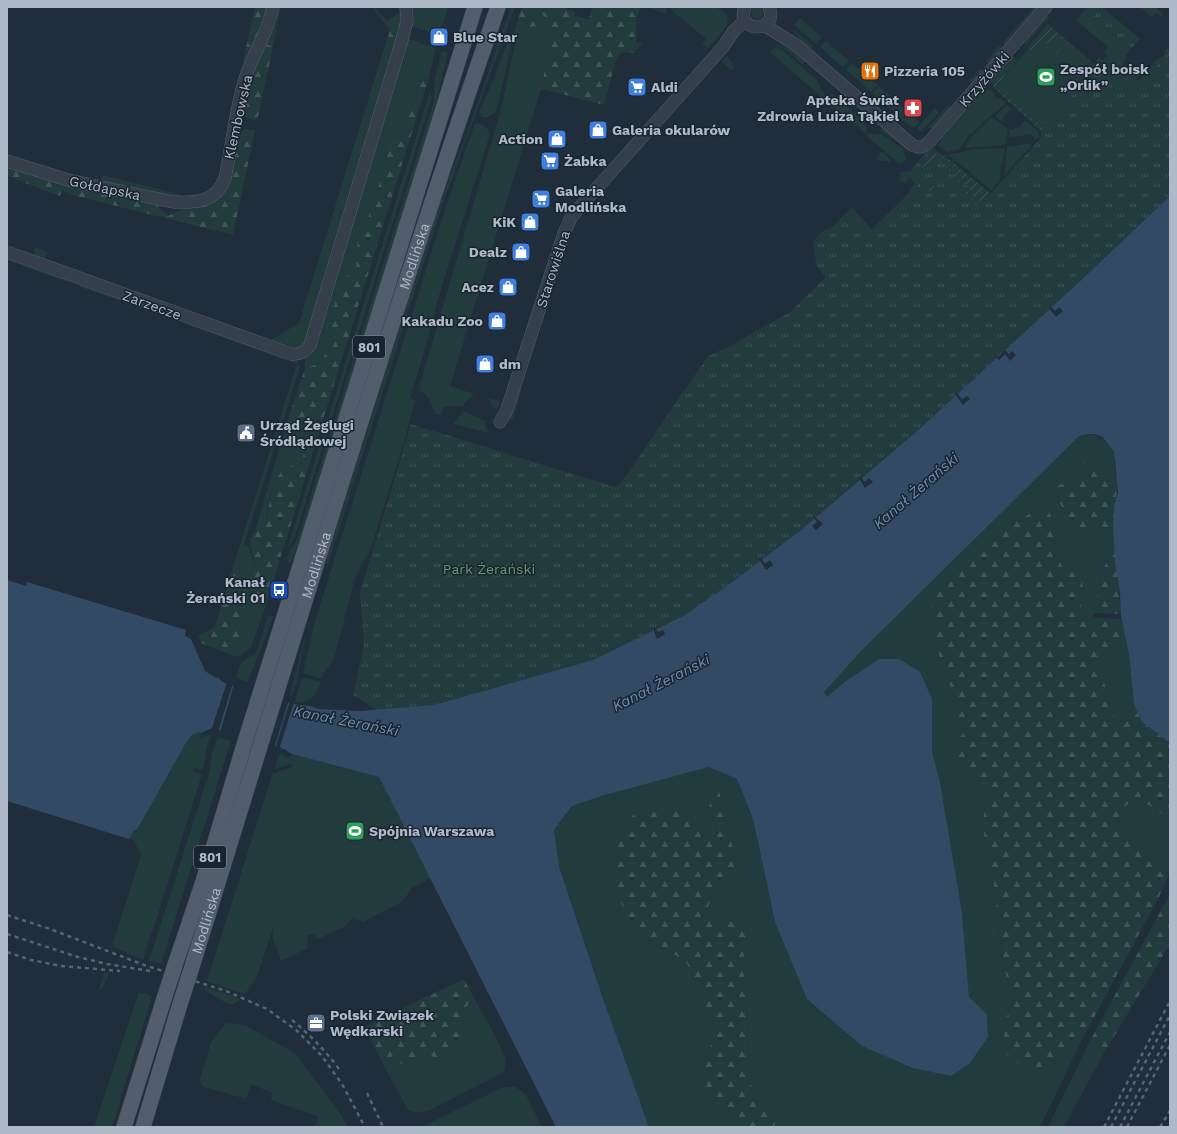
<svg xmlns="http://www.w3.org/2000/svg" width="1177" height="1134" font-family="'Work Sans',sans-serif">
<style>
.grass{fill:#223b3c}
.forest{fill:url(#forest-firs)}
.park{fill:url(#park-tufts)}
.garden{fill:url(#garden-furrows)}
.water{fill:#324a64}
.pier{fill:#202e3b}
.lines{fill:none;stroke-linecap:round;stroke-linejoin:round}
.minor-casing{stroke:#525d69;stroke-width:13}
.major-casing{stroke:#404b58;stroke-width:16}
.minor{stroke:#343f4b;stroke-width:12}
.major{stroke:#525e6c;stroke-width:15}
.rail{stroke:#556473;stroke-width:2.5;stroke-dasharray:4 4;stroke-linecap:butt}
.major-bridge-casing{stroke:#404b58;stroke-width:16;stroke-linecap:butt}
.major-bridge{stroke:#525e6c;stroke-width:15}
.labels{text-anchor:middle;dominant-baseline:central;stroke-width:3;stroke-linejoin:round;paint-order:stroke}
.shield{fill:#192430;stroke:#828d9a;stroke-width:1}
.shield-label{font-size:13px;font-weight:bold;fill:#afbac8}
.poi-label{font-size:14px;font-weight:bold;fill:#afbac8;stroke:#192430;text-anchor:start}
.street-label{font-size:14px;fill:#afbac8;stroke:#192430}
.park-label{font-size:14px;fill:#649a6d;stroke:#192430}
.water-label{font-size:15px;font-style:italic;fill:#6d8dad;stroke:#192430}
</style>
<defs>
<pattern id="forest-firs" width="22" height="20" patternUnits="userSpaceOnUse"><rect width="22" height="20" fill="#223b3c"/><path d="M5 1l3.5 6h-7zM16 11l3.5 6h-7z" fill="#405557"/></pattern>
<pattern id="park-tufts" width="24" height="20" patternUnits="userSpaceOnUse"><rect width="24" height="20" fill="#223b3c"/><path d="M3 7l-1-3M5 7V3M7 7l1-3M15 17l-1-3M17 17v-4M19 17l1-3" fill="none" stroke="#405557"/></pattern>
<pattern id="garden-furrows" width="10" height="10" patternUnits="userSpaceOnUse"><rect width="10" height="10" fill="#223b3c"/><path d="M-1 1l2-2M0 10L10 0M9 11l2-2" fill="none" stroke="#405557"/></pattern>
</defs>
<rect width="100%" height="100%" fill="#202e3b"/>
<g class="grass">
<circle cx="757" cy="13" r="6"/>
<polygon points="280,7 281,7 273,47 265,43 276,23"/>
<polygon points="411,7 448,7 440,35 410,26"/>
<polygon points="511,7 515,7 442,206 328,564 326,564 328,554 439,204 468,130"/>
<polygon points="636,7 641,7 637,17 636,43 643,43 634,53"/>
<path d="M647,7H716L727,14C731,27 715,40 708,48L702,44L706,39L669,8L668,7L665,14Z"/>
<polygon points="1034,7 1040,7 1007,46 1003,42"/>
<polygon points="1090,7 1102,7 1093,17 1131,49 1125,56 1127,58 1123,63 1139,76 1138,78 1136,76 1135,77 1138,81 1158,58 1160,59 1165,54 1163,53 1170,44 1170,65 1137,96 1043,131 1044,128 996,86 1048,26 1095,65 1094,64 1099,57 1103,60 1107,56 1104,52 1108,47 1076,20 1086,8 1088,9"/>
<polygon points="1140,7 1155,7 1163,14 1161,17 1156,13 1152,18"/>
<polygon points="542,15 545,16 544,22 550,29 551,39 541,89 450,386 474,394 462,406 444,406 441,415 436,414 426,394 418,391 499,117 517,36 523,26 529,27"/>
<polygon points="1046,16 1050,16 1025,46 1024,40"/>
<polygon points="800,18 822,37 816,44 794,25"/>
<polygon points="794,30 813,46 811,48 805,47 793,31"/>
<polygon points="511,32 514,34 496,112 488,117 482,117 479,113 496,73"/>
<polygon points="398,35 305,343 296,351 269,341 299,323 386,42 389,42"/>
<path d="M406,38L436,48L429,77L421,80L410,112L403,137L392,139L386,143L379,185L371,201L368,221L361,227L358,234L356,269L347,277L330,335L335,340C334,348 328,350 324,356C321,359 321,362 317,364C314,366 309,366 305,368V357Z"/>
<polygon points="826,41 849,61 843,68 820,47"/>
<polygon points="782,46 796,52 806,60 803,65"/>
<polygon points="999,46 1004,49 994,61 989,63 986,61"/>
<polygon points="775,47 781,49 816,79 826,97 824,99 770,52"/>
<polygon points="442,51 448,53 431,124 304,529 291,563 288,562 286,559 298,537 434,101 435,77"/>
<polygon points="727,56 735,66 732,71 722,62"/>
<polygon points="852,63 878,85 871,92 846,70"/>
<polygon points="981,67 982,73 975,81 971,82 969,80"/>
<polygon points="879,86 920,122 915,127 911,127 872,93"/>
<polygon points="431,89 431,100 295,536 287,550"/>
<polygon points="982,89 991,90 995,94 994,96 997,99 1001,98 1005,102 1005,104 986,120 970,135 969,135 965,139 966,140 960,149 947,152 938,145 942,139 939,137"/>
<polygon points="832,93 863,120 867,131 865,133 826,100"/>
<polygon points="949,104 951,110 933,131 929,127"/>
<polygon points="1007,105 1012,108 1004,116 1004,118 1002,122 996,117 996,115"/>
<polygon points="935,108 939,112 921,132 917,128"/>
<polygon points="991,118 995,119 1008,129 1005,145 964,148 972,136"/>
<polygon points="1025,120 1039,132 1039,137 1035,140 1031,134 1009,138 1010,130 1019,127"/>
<path d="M475,123C483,124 487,126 490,134L437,302L425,349L410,398L415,400L405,439L371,548L355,578L334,659L325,671L322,679L303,673L315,621L444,213Z"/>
<polygon points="883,127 902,143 901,144 880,131"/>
<path d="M868,133L881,134L899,146L903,149L906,159C905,163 902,163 898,163L866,135Z"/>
<polygon points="1031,143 1032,145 1005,175 1004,175 1007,147"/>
<polygon points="1005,148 1002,166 1001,166 1000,180 991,190 971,174 972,173 948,155 974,149"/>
<polygon points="883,152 891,160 890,162 877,160 876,158 880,153"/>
<polygon points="908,171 911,172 922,183 870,234 847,212 852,208 872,229 910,192 909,190 915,184 910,178 904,183 898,179 901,177 899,173"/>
<polygon points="103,175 182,195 181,199 100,185"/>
<polygon points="35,247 48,252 46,260 36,256 34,251"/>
<polygon points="7,257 66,279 66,282 7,260"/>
<polygon points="83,284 151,309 150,311 80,287"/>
<polygon points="189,324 285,357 285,360 188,325"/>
<path d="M293,361L298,362L300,367L244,545L249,547L255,565L254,569L248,578L249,594L252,600L264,611L251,648L238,657L234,656C239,633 248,613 233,592C234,584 238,577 232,570L297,364L292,362Z"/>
<polygon points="518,388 522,389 512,422 510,415"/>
<polygon points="488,398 500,401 499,406 494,409"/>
<polygon points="464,411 485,421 485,425 489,433 453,424"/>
<path d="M286,426L306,433L307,445L300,465C295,467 290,465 285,468C277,473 270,495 268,505C266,519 268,525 254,534Z"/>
<path d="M1084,434C1104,435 1101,439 1114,451V464L1117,478L1103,479L1095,470L1088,466V472L1058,501L1066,512L1071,523L1089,532L1102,528L1113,527L1115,551L1109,554L1107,559L1093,608L1097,613H1093V618H1096L1088,622L1079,621L1083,578L1062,566L1057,555L1059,541L1043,506L1003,529L952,691L973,772L984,785L987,798L982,825L995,891L1003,963L1013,1000L1005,1022L1058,1064L1066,1052L1083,1035L1084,1036L1040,1127H774L775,1123L752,1097L743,963L748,924L713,919L708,908L715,887L738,870L709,808L717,831L713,842L701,835L690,817L632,931L686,961L718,1033L700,1064L708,1091L745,1127H649L599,987L559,866L554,830L572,806L605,795L709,767L737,779L753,819L775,922L988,1037L987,1014L969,998L962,912L940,782L932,752V699L879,659L847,680L827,697L823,692C903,603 992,521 1078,437Z"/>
<polygon points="268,615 273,617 248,682 236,678 240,664 255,653 258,648"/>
<polygon points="306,633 297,681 292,695 290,694"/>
<path d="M1126,637L1129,655L1134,705L1125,719L1116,723C1110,705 1097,671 1103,653C1106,644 1118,640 1126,637Z"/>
<path d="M302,677L321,682C316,696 310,703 295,702Z"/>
<polygon points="199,732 201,733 201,738 210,734 211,736 207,747 203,770 194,767 192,771 202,774 154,927 149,939 143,960 112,946 141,855 134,841 129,839 133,832 138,828 187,741 192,735"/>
<polygon points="218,737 231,741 161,964 149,961 209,773 212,753"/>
<polygon points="281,753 288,758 292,754 379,777 430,878 412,888 402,902 363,922 353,917 346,926 318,939 313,934 307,936 308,948 281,961 273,939 273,928 257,977 245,994 207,981 273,772 275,773 292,767 291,764 275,769 278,755 280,755"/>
<polygon points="1132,802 1149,805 1170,820 1170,871 1158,861 1150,851 1126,834 1118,820 1122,808"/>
<polygon points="1170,893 1170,912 1164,905"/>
<polygon points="104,973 110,973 103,987 98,992"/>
<path d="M205,987L230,995L240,999C237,1003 233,1005 228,1004L204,990Z"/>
<polygon points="139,992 152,996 112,1127 94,1127"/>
<polygon points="474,998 495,1035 506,1060 504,1072 430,1110 417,1113 408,1110 385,1068 392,1055 407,1068 427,1055 442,1059 466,1038 461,1013"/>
<polygon points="226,1023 244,1025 295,1053 338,1110 348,1127 314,1127 319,1117 271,1100 272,1093 251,1084 246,1099 204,1087 199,1082 211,1042"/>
<polygon points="1090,1041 1105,1051 1064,1127 1048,1127"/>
<polygon points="515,1086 526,1095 542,1127 422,1127 503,1087"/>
</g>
<g class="forest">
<polygon points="255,7 269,7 248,63 243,61"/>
<path d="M372,7H374L387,21L400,12L398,7H401C402,19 403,42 386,42L390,30Z"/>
<polygon points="522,7 562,7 575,12 574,16 589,19 592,7 636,7 634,53 623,52 617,57 604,105 541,89 551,39 550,29 541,27 545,16 542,15 539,17 537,26 529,27 523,26 517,36 514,34 518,18"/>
<polygon points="265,43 273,47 257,121 245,117 243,111 246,99"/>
<path d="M429,77L264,611C255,603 242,592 248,578C250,573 255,570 255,564C255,552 246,549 253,535C257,528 265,529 268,516C268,512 268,508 269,504C271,494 275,477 283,470C288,465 294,467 300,465L307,445L306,433L286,426L305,368C309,366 314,366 317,364C321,362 321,359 324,356C328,349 334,348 335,340L328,332C328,319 340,288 347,277C349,274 353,271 356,269L358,234L361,227L368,221L371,201L379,185L386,143L392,139L403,137L410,112L421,80Z"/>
<polygon points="244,129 255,130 233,235 68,194 62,190 60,196 7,176 7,167 155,203 168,216 184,208 196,207 216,197 238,134"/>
<path d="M1085,454L1089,455L1095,464V470L1103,479L1117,478C1118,494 1114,510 1113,527L1102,528L1089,532L1081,531L1071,523L1055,494L1057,486L1088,472L1087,466L1081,461V457Z"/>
<path d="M1043,506L1049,510L1059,541L1057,555L1062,566L1083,578L1080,621L1088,622L1096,618L1122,619L1126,637C1118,641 1110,643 1105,650C1095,663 1111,708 1116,723L1125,719L1134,705L1142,722L1170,743V820L1149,805L1132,802L1122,808L1118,820L1126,834L1150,851L1158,861L1170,871L1159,897L1084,1036L1083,1035L1066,1052L1058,1064L1030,1072L1008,1056L1003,1044L1005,1022L1013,1000L1003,963L995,891L982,825L987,798L984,785L973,772L958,770L955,742L963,734L952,691L939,655L931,603L939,583L994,530L1003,529Z"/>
<polygon points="1115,551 1121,614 1097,613 1093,608 1107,559 1109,554"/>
<path d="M232,570C239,578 234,584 233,592C248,614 239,632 234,656L201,643L198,636L215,627Z"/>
<polygon points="719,791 738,870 715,887 708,908 713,919 748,924 743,963 752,1097 775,1123 774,1127 745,1127 708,1091 700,1064 718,1033 686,961 632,931 613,881 619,833 635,813 674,811 690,817 701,835 713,841 717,831 709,808 712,795"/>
<polygon points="1164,905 1170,912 1170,944 1105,1051 1090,1041"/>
<polygon points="464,979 474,998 461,1013 466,1038 442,1059 427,1055 407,1068 392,1056 385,1068 364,1027"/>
</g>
<g class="park">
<polygon points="1102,7 1140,39 1131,49 1093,17"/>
<polygon points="1170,50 1170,196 1078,283 916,432 801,530 728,585 685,615 593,660 434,705 377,710 353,695 364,645 360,593 411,424 615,487 621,483 708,356 730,346 790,312 824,279 825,277 816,264 813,241 824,230 833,227 847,212 870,234 920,183 909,173 932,145 933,148 943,156 965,177 981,204 1041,138 1041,131 1043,130 1098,66 1131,95"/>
</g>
<g class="garden">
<polygon points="1048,24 1094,64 1097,68 1067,42 1047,65 1066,42 1060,37 1051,47 1044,41 1033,53 1027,48"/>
<polygon points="1023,53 996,86 1044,128 1043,131 1041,131 1002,96 1001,94 994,88 990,79 1011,55 1017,60"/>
<polygon points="931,151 939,157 929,168 925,169 921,165 922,161"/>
<polygon points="944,155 990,193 981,204 955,169 943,157"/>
<polygon points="940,159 957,177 979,207 977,207 956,178 939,160"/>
<polygon points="932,179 936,180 932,185 935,188 930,192 928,191 930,181"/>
</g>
<path class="water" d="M1170,196V743L1142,722L1134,705L1129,655L1121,616L1120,593L1115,562L1113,527L1114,506L1118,493L1114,451C1110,447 1106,441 1103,438C1096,432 1085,434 1078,437L862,650L824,692L827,697L847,680L879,659H899L920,672L932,699V752L940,782L962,912L969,997L987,1014L988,1037L970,1063L951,1076L913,1068L862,1046L807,999L775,922L753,819L737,779L709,767L605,795L572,806L554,830L559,866L599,987L649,1127H556L379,777L292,754L282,748L212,728L201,733L199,732L192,735L187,741L138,828L133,832L129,839L7,801V580L26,586L27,582L186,630L185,636L191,639L205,671L216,678L218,677L222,682L298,705L310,706L318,709L360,711L434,705L593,660L685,615L728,585L801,530L916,432L1078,283Z"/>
<g class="pier">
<polygon points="1050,306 1055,311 1059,307 1063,311 1056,317 1049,308"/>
<polygon points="1005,350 1009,354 1012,351 1016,355 1010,361 1005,354 999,360 995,356 997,355 998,357"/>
<polygon points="956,392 962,399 967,396 970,399 963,405 955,394"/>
<polygon points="860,476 865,482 869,478 873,482 865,488 859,478"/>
<polygon points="814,516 823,524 816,530 812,526 817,522 813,517"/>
<polygon points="761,558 765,564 770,560 773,565 766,570 759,559"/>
<polygon points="655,627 658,632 663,630 665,634 657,639 653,628"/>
<polygon points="227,682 233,683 218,732 211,731"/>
<polygon points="234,684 267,694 252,742 220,733"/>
<polygon points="268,694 289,700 274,748 253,742"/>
<polygon points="290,701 294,702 279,750 275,749"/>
</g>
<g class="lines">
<defs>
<g id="minor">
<path d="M745,7C734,34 780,33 769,7"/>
<path d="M764,25L796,45L809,56L912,145C920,149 924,147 930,141L1046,7"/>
<path d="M7,161L68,180L173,202C195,203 216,203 225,178C232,145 235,111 245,79C253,54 268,32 273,7"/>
<path d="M7,252L291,354C300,355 305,352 310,345L402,40L407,21L406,7"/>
<polyline points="500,422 506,412 511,397 564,233 571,218 579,208 723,47 733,32 745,20"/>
</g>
<g id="major">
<polyline points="174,968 203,882 244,745 475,7"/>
<path id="s1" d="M190,973C290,651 387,326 498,7"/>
<polyline points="124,1127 164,999"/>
<polyline points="143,1127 180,1004"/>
</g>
</defs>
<use href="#minor" class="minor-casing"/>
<use href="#major" class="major-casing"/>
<use href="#minor" class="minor"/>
<use href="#major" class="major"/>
<g class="rail">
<polyline points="7,915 50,929 144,965 226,991 267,1009 296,1030 321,1055 342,1084 365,1127"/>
<polyline points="7,934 78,957 107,964 150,971"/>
<polyline points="7,952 31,960 61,966 120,971"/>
<path d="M292,1020C310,1035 325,1050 339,1069"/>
<polyline points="367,1093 383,1127"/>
<polyline points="1104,1127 1170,1001"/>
<polyline points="1111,1127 1170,1015"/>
<polyline points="1120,1127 1170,1032"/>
<polyline points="1127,1127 1170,1045"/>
<polyline points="1160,1127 1170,1111"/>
</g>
<defs>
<g id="major-bridge">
<polyline points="164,999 174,968"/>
<polyline points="180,1004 190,973"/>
</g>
</defs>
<use href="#major-bridge" class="major-bridge-casing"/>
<use href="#major-bridge" class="major-bridge"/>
</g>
<defs>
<symbol id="shop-square" viewBox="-11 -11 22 22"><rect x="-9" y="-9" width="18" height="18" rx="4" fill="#3f7fe0" stroke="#192430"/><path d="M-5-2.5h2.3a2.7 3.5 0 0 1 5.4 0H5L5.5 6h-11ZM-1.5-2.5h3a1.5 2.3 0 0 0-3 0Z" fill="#fff"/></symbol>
<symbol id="restaurant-square" viewBox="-11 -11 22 22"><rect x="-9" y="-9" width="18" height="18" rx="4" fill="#e8710a" stroke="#192430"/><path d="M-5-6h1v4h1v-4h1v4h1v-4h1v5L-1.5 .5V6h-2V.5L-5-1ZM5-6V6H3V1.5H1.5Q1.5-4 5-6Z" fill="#fff"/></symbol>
<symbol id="stadium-square" viewBox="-11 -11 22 22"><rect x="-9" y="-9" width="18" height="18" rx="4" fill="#2e9e5b" stroke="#192430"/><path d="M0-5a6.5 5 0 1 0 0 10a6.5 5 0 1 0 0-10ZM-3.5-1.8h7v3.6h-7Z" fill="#fff"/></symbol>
<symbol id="supermarket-square" viewBox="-11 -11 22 22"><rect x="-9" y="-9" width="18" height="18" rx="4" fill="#3f7fe0" stroke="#192430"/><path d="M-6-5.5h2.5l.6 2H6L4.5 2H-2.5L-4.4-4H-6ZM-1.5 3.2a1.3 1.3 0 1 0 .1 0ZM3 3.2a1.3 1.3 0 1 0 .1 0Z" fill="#fff"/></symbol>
<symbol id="pharmacy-square" viewBox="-11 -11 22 22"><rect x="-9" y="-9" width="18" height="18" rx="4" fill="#e0444e" stroke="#192430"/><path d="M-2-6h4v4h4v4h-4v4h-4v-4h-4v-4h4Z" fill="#fff"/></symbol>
<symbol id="civic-square" viewBox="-11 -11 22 22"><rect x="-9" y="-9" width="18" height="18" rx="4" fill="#5c6f8a" stroke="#192430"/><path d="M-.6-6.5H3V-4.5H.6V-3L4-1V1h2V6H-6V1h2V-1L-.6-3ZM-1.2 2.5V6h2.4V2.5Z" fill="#fff"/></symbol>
<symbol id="bus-square" viewBox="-11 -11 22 22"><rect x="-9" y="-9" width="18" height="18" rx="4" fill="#1a4fb4" stroke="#192430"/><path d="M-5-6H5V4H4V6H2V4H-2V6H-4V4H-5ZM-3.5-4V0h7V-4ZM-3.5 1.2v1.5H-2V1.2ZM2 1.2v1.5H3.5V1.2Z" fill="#fff"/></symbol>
<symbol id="office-square" viewBox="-11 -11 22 22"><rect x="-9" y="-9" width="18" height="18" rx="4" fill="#5c6f8a" stroke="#192430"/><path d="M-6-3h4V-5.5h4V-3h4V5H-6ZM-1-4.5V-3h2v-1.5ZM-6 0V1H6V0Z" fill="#fff"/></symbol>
</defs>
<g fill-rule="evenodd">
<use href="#shop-square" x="428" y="26" width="22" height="22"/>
<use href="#restaurant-square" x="859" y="60" width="22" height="22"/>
<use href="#stadium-square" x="1035" y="66" width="22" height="22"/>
<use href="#supermarket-square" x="626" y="76" width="22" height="22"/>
<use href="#pharmacy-square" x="902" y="97" width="22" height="22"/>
<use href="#shop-square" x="587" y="119" width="22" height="22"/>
<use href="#shop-square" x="546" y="128" width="22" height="22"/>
<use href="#supermarket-square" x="539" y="150" width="22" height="22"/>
<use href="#supermarket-square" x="530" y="188" width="22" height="22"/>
<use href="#shop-square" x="519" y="211" width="22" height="22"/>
<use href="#shop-square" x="510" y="241" width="22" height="22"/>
<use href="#shop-square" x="497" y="276" width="22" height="22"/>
<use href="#shop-square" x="486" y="310" width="22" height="22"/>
<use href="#shop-square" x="474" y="353" width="22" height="22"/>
<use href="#civic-square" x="235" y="422" width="22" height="22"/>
<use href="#bus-square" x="268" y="579" width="22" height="22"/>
<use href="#stadium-square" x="344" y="820" width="22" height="22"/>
<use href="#office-square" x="305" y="1012" width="22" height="22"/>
</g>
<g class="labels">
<g class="shield">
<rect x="353" y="336" width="32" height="22" rx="3"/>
<rect x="194" y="846" width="32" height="22" rx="3"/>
</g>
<g class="shield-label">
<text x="369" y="347">801</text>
<text x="210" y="857">801</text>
</g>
<g class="poi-label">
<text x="453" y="37">Blue Star</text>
<text x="1060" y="69">Zespół boisk<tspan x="1060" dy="16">„Orlik”</tspan></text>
<text x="884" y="71">Pizzeria 105</text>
<text x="651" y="87">Aldi</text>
<text x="899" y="100" text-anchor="end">Apteka Świat<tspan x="899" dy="16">Zdrowia Luiza Tąkiel</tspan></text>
<text x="612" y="130">Galeria okularów</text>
<text x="543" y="139" text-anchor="end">Action</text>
<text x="564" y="161">Żabka</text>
<text x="555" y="191">Galeria<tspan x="555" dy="16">Modlińska</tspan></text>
<text x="516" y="222" text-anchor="end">KiK</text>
<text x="507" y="252" text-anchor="end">Dealz</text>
<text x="494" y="287" text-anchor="end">Acez</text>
<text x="483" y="321" text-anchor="end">Kakadu Zoo</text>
<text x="499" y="364">dm</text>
<text x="260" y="425">Urząd Żeglugi<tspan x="260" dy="16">Śródlądowej</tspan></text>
<text x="265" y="582" text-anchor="end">Kanał<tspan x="265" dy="16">Żerański 01</tspan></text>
<text x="369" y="831">Spójnia Warszawa</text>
<text x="330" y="1015">Polski Związek<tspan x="330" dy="16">Wędkarski</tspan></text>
</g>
<g class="street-label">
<text transform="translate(984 79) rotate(-49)">Krzyżówki</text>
<text transform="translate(238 117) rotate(-77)">Klembowska</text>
<text transform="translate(105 188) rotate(12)">Gołdapska</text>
<text stroke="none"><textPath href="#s1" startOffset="751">Modlińska</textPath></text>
<text transform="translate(553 269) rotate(-72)">Starowiślna</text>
<text transform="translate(152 305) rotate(20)">Zarzecze</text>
<text stroke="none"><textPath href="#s1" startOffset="427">Modlińska</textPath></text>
<text stroke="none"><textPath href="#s1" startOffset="55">Modlińska</textPath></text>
</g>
<g class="park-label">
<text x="489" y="569">Park Żerański</text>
</g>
<g class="water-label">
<text transform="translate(916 491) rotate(-41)">Kanał Żerański</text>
<text transform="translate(661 683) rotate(-27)">Kanał Żerański</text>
<text transform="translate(346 721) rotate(11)">Kanał Żerański</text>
</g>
</g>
<rect width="1177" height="1134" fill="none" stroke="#afbac8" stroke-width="16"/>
</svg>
